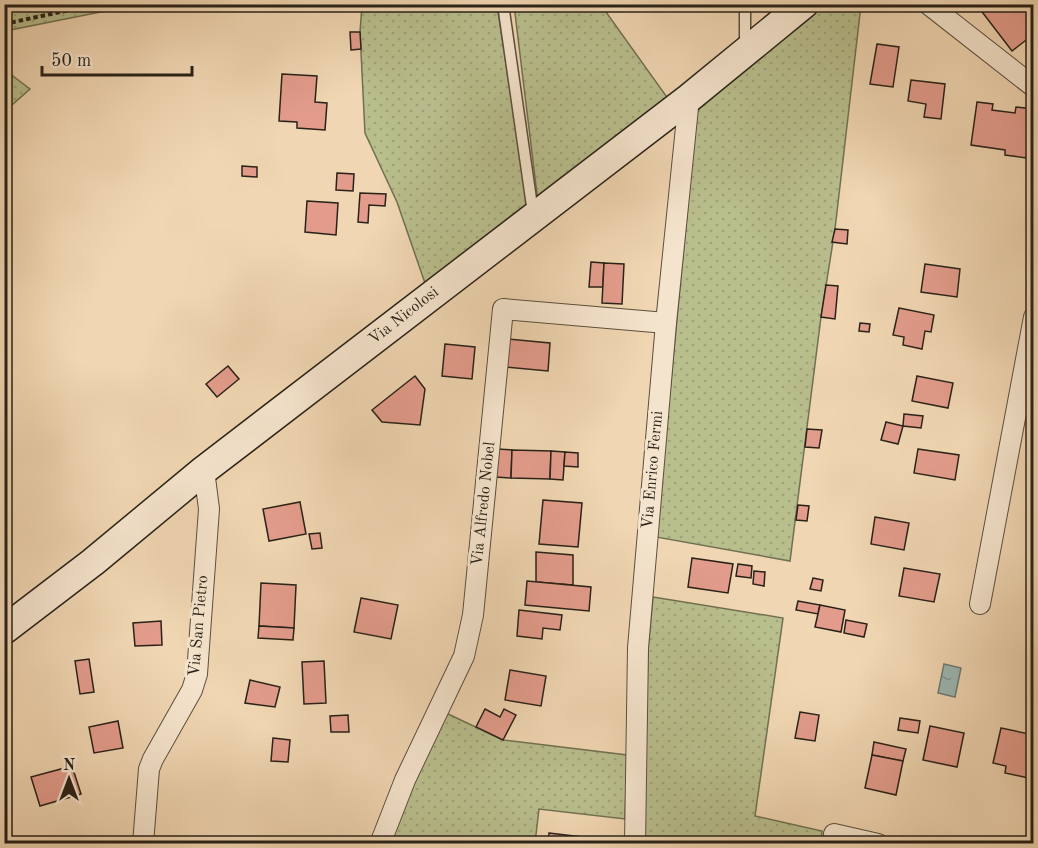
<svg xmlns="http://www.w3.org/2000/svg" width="1038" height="848" font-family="'Old Standard TT',serif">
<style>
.grass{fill:url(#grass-dots);stroke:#717052;stroke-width:1.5}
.water{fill:url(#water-ripples);stroke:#6d7b75;stroke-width:1.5}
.building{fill:#e39c8c;stroke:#292218;stroke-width:1.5}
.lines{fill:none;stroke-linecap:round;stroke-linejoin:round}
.lane-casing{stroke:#5b4f3e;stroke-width:13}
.street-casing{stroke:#5b4f3e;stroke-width:22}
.secondary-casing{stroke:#292218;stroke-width:31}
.path{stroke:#292218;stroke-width:4;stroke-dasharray:4.5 3;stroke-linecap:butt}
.lane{stroke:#f5e4cd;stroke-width:10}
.street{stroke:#f5e4cd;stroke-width:20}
.secondary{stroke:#f5e4cd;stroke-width:28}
.labels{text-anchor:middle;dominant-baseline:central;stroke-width:6;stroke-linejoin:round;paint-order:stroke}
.street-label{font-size:16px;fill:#292218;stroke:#f5e4cd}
</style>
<defs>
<pattern id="grass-dots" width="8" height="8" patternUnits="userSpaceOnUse" patternTransform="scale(1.5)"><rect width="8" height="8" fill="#b9be8d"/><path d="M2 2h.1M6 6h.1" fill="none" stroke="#9fa379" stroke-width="1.8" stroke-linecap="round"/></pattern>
<pattern id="water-ripples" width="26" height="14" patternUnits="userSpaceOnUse" patternTransform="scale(1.5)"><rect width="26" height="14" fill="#9bb7b3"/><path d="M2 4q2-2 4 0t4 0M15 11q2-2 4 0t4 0" fill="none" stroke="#7e9491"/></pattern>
</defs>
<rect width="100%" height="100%" fill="#f0d6b2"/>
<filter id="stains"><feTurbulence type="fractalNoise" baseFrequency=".00333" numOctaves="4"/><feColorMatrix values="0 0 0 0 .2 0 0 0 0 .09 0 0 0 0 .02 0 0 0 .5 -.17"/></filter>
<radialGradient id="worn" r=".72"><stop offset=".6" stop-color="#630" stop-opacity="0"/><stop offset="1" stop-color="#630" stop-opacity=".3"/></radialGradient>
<g class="grass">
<polygon points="5,4 136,4 136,5 5,31"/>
<polygon points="362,5 497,5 528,208 426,286 397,202 365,133 360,32"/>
<polygon points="514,5 601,5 669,100 538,202"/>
<polygon points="824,5 861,5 835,229 821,317 790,561 656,537 697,111 703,99"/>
<polygon points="5,70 30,89 5,111"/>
<polygon points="653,597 783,618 755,816 822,831 821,842 830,843 644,844 648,650"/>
<polygon points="446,713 503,740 627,755 625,819 539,809 535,843 386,844"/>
</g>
<polygon class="water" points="944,664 961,668 955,697 938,693"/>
<g class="building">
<polygon points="976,4 1034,4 1034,34 1012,51"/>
<polygon points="350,32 360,32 361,49 351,50"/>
<polygon points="877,44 899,47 893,87 870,84"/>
<polygon points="282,74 317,76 315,102 327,103 325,130 297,128 297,122 279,121"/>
<polygon points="911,80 945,84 941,119 924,117 926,104 908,101"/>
<polygon points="977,102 993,104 992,110 1015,113 1016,107 1034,109 1026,158 1005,155 1005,150 971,145"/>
<polygon points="242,166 257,167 257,177 242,176"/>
<polygon points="337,173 354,174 353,191 336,190"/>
<polygon points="360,193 386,194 385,206 369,205 368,223 358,222"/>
<polygon points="307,201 338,203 336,235 305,232"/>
<polygon points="835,229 848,230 847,244 832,242"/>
<polygon points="591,262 604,263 603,287 589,287"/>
<polygon points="604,263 624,264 622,304 602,303"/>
<polygon points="925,264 960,269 957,297 921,292"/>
<polygon points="826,285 838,286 835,319 821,317"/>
<polygon points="899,308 934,315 931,332 925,331 922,349 903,345 904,337 893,335"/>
<polygon points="860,323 870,324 869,332 859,331"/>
<polygon points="508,339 550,343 548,371 506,367"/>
<polygon points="445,344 475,347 472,379 442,376"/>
<polygon points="228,366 239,379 217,397 206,384"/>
<polygon points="415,376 425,389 420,425 382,422 372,410"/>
<polygon points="917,376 953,383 948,408 912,401"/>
<polygon points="904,414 923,416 921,428 903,426"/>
<polygon points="886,422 903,426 898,444 881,440"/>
<polygon points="807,429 822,430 819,448 805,447"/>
<polygon points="497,449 512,450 511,478 496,477"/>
<polygon points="918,449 959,455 955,480 914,473"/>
<polygon points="512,450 551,451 550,479 511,478"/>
<polygon points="551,451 565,452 563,480 550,479"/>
<polygon points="565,452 578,453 578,467 564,466"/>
<polygon points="543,500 582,503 578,547 539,544"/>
<polygon points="300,502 306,534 269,541 263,509"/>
<polygon points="798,505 809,506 807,521 796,520"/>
<polygon points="875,517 909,523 904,550 871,544"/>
<polygon points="320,533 322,548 312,549 309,534"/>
<polygon points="536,552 573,555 573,585 536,582"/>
<polygon points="692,558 733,564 728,593 688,587"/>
<polygon points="738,564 752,566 751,578 736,576"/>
<polygon points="904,568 940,574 934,602 899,596"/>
<polygon points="754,571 765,572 764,586 753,584"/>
<polygon points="813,578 823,580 821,591 810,589"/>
<polygon points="527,581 591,587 589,611 525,605"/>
<polygon points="261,583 296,585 294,628 259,626"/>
<polygon points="361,598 398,605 391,639 354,632"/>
<polygon points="798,601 820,605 818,614 796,610"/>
<polygon points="820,605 845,610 841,632 815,627"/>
<polygon points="519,610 562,615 560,630 543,628 542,639 517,636"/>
<polygon points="846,620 867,624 864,637 844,633"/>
<polygon points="161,621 162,645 135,646 133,623"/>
<polygon points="259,626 294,628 293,640 258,638"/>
<polygon points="89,659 94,692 80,694 75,661"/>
<polygon points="324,661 326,703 304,704 302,662"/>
<polygon points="510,670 546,676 541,706 505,700"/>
<polygon points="250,680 280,687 275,707 245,703"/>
<polygon points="485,709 500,717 504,709 516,715 503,740 476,727"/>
<polygon points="800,712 819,715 815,741 795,738"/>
<polygon points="348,715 349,732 331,732 330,716"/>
<polygon points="900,718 920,721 918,733 898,730"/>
<polygon points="118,721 123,748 94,753 89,727"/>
<polygon points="930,726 964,733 957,767 923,760"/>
<polygon points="1001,728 1034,735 1033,779 1005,773 1006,766 993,763"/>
<polygon points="273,738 290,740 288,762 271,761"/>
<polygon points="874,742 906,749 903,761 872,755"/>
<polygon points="872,755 903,761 896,795 865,788"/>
<polygon points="72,766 81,794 40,806 31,777"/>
<polygon points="549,833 582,837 581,844 548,844"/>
</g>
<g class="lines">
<defs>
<g id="lane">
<polyline points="503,4 533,213"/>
<polyline points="745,47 745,4"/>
</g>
<g id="street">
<polyline points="928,4 1034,87"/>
<polyline points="980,604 1034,317"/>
<polyline points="834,834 878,844"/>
<polyline points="143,844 149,769 153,759 192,690 197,674 209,509 204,470"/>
<polyline points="380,844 405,780 464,656 473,615 503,309 666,323"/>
<polyline points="635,844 638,648 666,323 689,98"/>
</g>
<polyline id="secondary" points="4,630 93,562 204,470 689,98 804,4"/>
</defs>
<use href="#lane" class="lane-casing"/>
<use href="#street" class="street-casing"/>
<use href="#secondary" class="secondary-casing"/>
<polyline class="path" points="4,24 98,4"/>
<use href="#lane" class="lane"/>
<use href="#street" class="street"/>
<use href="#secondary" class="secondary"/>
</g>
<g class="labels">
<g class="street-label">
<text transform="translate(404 316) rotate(-38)">Via Nicolosi</text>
<text transform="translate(653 470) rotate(-85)">Via Enrico Fermi</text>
<text transform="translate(484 504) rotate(-84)">Via Alfredo Nobel</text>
<text transform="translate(199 626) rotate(-85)">Via San Pietro</text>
</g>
</g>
<rect width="1038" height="848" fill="none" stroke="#f0d6b2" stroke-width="24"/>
<rect x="6" y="6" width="1026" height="836" fill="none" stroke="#292218" stroke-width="3"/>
<rect x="12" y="12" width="1014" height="824" fill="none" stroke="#292218" stroke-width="1.5"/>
<g transform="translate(69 779)" stroke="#f5e4cd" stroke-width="4.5" paint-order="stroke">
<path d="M0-4.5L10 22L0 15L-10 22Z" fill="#292218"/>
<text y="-9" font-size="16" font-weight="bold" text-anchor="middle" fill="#292218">N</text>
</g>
<path d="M42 66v9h150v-9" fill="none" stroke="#292218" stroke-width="3"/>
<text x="51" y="66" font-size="18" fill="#292218" stroke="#f5e4cd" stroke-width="4.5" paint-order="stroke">50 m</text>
<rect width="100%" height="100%" filter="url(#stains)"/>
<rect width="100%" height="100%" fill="url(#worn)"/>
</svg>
